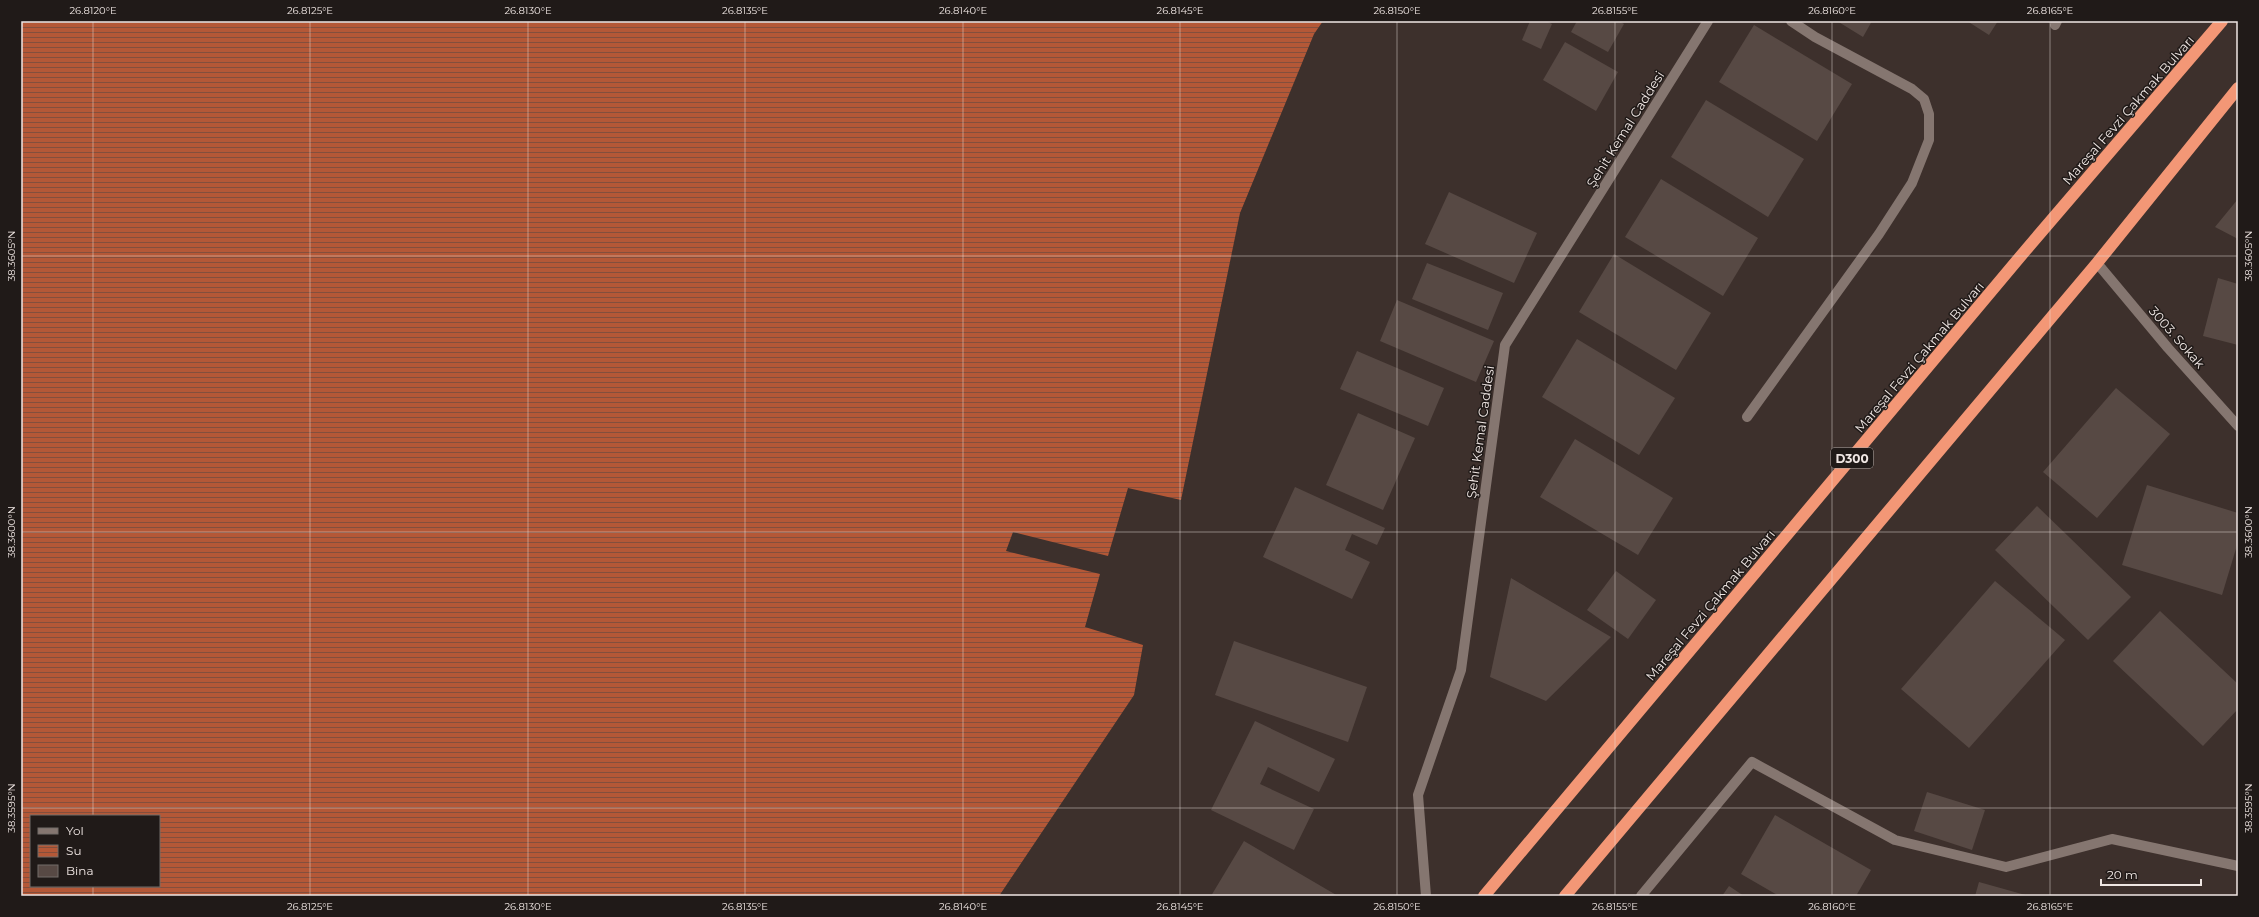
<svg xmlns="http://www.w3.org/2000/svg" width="2259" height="917" font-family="Montserrat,sans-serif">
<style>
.water{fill:url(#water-rules);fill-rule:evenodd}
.building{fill:#574944}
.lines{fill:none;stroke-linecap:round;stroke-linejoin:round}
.minor{stroke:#857670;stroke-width:10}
.highway{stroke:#f39776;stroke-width:12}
.ticks{fill:none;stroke:#efe6e3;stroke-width:1;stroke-opacity:0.45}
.labels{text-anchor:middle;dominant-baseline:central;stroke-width:3;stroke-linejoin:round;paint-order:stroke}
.shield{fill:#201a18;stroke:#b1a9a6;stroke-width:1}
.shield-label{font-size:12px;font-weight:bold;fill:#efe6e3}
.street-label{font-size:13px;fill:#efe6e3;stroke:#201a18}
.neatline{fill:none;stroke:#efe6e3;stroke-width:1.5}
.ticks-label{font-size:10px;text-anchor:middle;fill:#efe6e3}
</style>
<defs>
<pattern id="water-rules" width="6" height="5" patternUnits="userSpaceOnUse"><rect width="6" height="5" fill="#b45837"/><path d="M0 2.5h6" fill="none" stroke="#834f3d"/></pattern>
</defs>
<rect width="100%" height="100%" fill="#3d302c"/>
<path class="water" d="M21,21H1323L1314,34L1240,213L1181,500L1128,488L1108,556L1013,532L1006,551L1100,574L1085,627L1143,645L1134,695L999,896H21ZM31,816H159V886H31Z"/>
<g class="building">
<polygon points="1530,21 1546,21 1552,24 1541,49 1522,40"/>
<polygon points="1577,21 1619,21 1624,24 1608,52 1571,32"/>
<polygon points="1837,21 1872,21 1863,37"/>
<polygon points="1967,21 1998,21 1989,35"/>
<polygon points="1754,25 1852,84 1817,141 1719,82"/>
<polygon points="1565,42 1618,72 1596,111 1543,80"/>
<polygon points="1706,100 1804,159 1768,217 1671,157"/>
<polygon points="1661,179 1758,238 1723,296 1625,237"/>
<polygon points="1449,192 1537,233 1514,283 1425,244"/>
<polygon points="2238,199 2238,239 2215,227"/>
<polygon points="1614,254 1711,313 1676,370 1579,312"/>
<polygon points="1427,263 1503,293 1488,330 1412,299"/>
<polygon points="2218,278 2238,284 2238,345 2203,336"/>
<polygon points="1397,300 1494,341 1476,382 1380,341"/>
<polygon points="1577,339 1675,398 1639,455 1542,397"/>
<polygon points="1357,351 1444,388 1428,426 1340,389"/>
<polygon points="2116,388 2170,434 2097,518 2043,472"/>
<polygon points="1358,413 1415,438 1383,510 1326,485"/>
<polygon points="1575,439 1673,498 1638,555 1540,497"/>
<polygon points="2147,485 2238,513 2238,542 2222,595 2122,565"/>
<polygon points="1295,487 1385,528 1377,545 1352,534 1345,550 1370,562 1352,599 1263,557"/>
<polygon points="2037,506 2131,597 2088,640 1995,550"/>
<polygon points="1616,571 1656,600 1628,639 1587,610"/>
<polygon points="1511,578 1611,637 1546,701 1490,677"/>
<polygon points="1995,581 2065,640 1969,748 1901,689"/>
<polygon points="2160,611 2238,684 2238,709 2203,746 2113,661"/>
<polygon points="1234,641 1367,687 1348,742 1215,695"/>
<polygon points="1255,721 1335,759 1319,792 1268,767 1260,784 1314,809 1294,850 1211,810"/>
<polygon points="1927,792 1985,810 1972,850 1914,831"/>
<polygon points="1775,815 1871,870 1856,896 1779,896 1741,874"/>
<polygon points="1244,841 1338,896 1211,896"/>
<polygon points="1979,882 2029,896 1975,896"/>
<polygon points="1729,886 1744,896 1722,896"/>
</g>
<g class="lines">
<g class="minor">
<polyline points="2055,25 2057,21"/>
<polyline points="2097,263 2168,348 2238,426"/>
<polyline points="1747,417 1879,234 1912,183 1929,140 1929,114 1924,99 1912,89 1815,37 1791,21"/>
<polyline points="1426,896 1418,795 1461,670 1505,345 1708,21"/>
<polyline points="1641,896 1752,762 1895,840 2006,867 2112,839 2238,866"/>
</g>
<g class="highway">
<polyline points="1484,896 2025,251 2222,21"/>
<polyline points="1565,896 2097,263 2238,88"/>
</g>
</g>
<path class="ticks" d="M93,21V816M310,21V896M528,21V896M745,21V896M963,21V896M1180,21V896M1397,21V896M1615,21V896M1832,21V896M2050,21V896M21,256H2238M21,532H2238M21,808H2238M93,886V896"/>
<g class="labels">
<rect class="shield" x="1831" y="448" width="42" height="20" rx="3"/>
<g class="shield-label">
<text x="1852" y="458">D300</text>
</g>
<g class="street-label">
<text transform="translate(2128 110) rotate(-49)">Mareşal Fevzi Çakmak Bulvarı</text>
<text transform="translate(1625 129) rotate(-58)">Şehit Kemal Caddesi</text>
<text transform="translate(2177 337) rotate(49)">3003. Sokak</text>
<text transform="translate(1919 357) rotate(-50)">Mareşal Fevzi Çakmak Bulvarı</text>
<text transform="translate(1480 432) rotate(-82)">Şehit Kemal Caddesi</text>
<text transform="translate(1710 605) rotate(-50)">Mareşal Fevzi Çakmak Bulvarı</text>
</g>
</g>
<rect width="2259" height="917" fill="none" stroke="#201a18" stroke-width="44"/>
<rect x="30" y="815" width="130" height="72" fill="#201a18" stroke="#736c69"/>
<rect x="38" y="828" width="20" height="6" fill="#857670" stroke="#736c69"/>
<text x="66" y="835" font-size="12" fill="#efe6e3">Yol</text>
<rect x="38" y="845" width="20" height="12" fill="url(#water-rules)" stroke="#736c69"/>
<text x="66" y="855" font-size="12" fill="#efe6e3">Su</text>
<rect x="38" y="865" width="20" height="12" fill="#574944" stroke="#736c69"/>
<text x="66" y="875" font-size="12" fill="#efe6e3">Bina</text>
<path d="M2101 879v6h100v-6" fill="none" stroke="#efe6e3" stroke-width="2"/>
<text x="2107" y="879" font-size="12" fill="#efe6e3" stroke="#201a18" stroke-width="3" paint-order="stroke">20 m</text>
<rect x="22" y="22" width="2215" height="873" class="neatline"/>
<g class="ticks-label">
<text x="93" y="14">26.8120°E</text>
<text x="310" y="14">26.8125°E</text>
<text x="528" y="14">26.8130°E</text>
<text x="745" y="14">26.8135°E</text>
<text x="963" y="14">26.8140°E</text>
<text x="1180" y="14">26.8145°E</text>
<text x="1397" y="14">26.8150°E</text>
<text x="1615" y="14">26.8155°E</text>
<text x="1832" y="14">26.8160°E</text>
<text x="2050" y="14">26.8165°E</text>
<text transform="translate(11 256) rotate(-90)" y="4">38.3605°N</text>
<text transform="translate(2248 256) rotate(-90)" y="4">38.3605°N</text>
<text transform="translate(11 532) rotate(-90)" y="4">38.3600°N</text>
<text transform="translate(2248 532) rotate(-90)" y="4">38.3600°N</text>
<text transform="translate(11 808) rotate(-90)" y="4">38.3595°N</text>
<text transform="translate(2248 808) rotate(-90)" y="4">38.3595°N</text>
<text x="310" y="910">26.8125°E</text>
<text x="528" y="910">26.8130°E</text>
<text x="745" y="910">26.8135°E</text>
<text x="963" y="910">26.8140°E</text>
<text x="1180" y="910">26.8145°E</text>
<text x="1397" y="910">26.8150°E</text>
<text x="1615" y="910">26.8155°E</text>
<text x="1832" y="910">26.8160°E</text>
<text x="2050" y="910">26.8165°E</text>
</g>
</svg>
